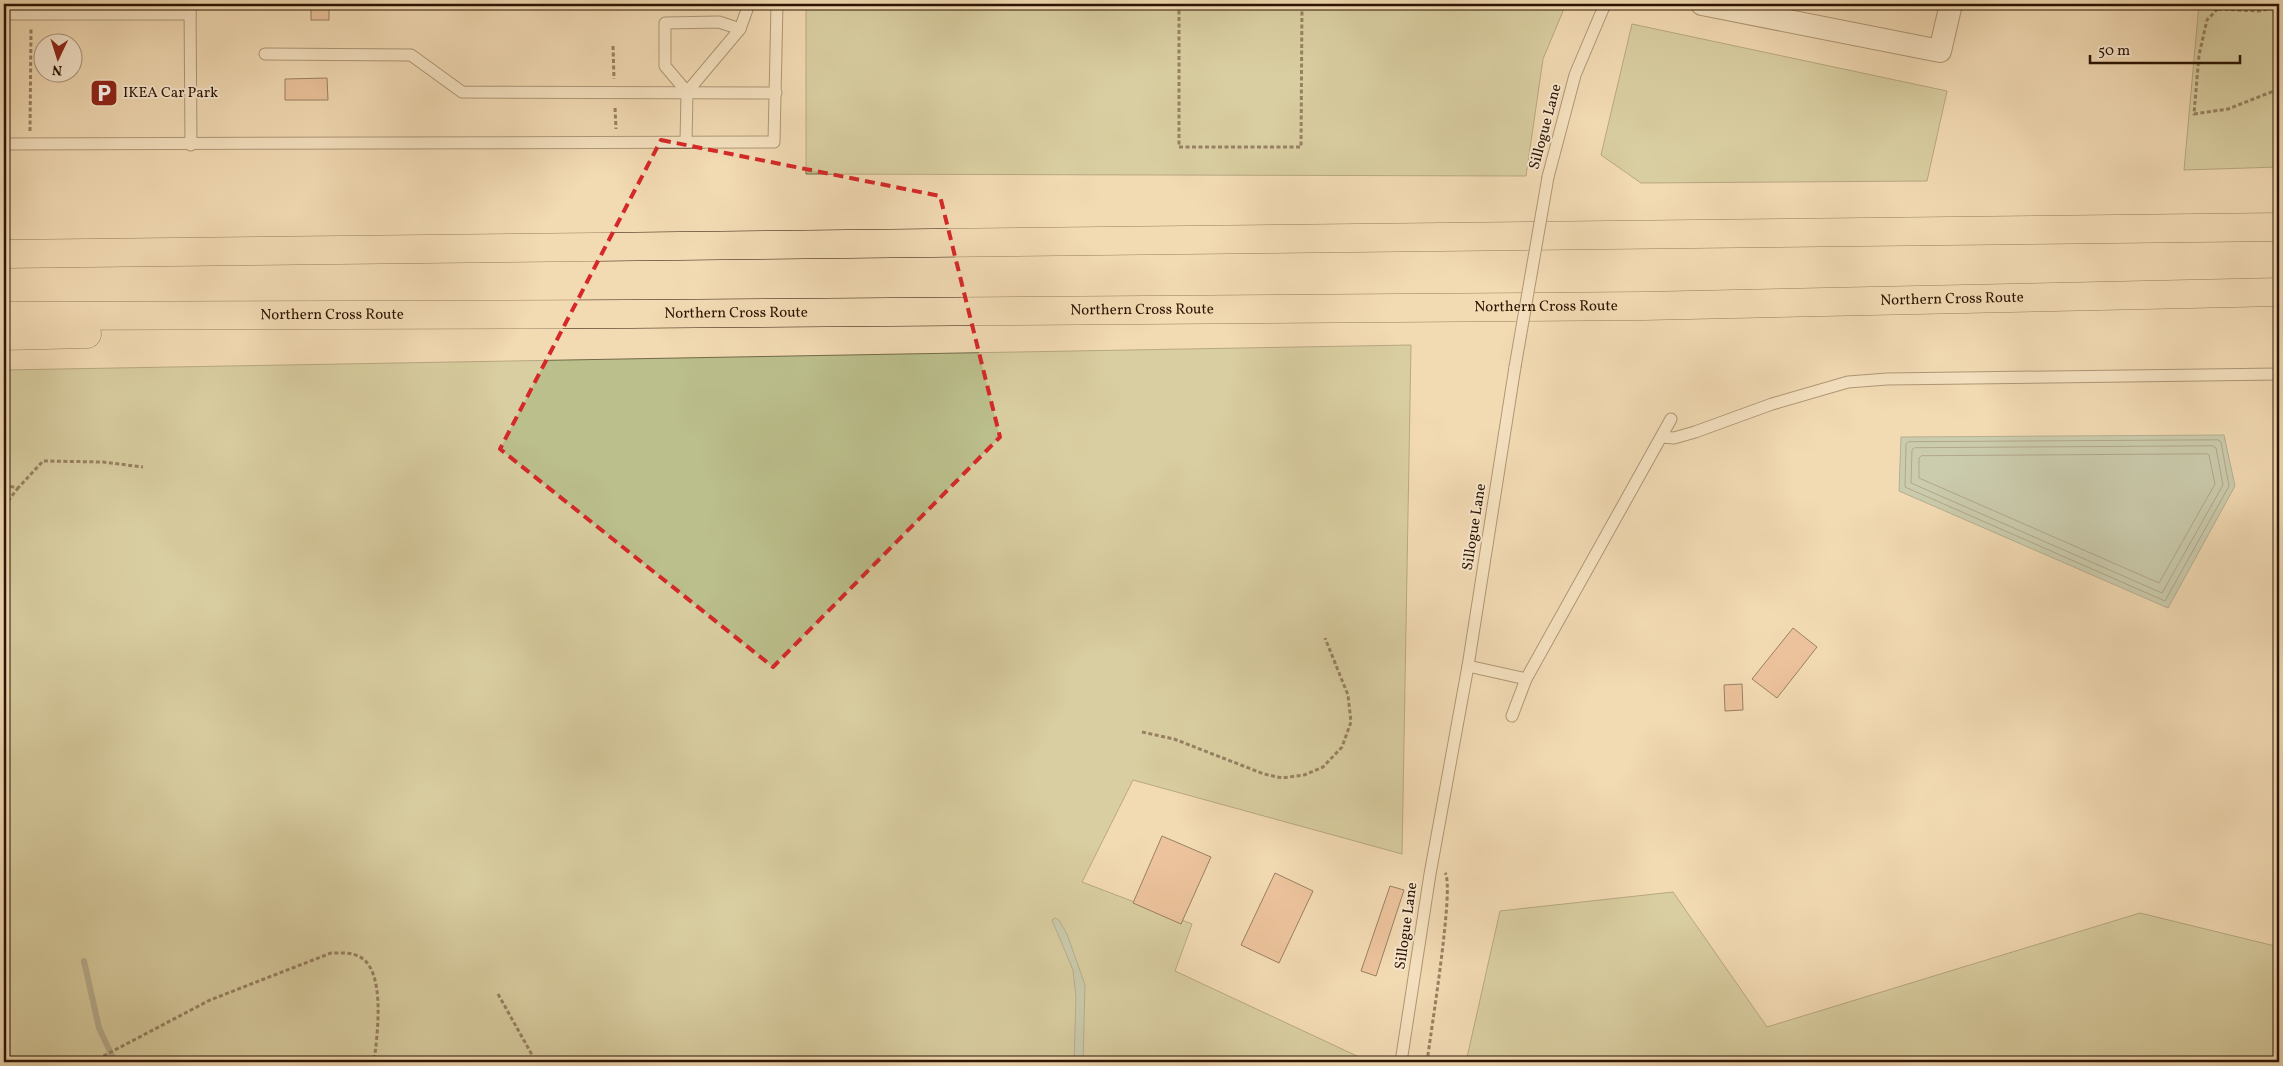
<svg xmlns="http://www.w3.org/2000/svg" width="2283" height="1066" font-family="Vollkorn,serif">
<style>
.green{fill:#bbbf8c;stroke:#736a48}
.water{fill:#9cbba8;stroke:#6f7866}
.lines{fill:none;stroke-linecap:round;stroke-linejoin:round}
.shore{stroke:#646856;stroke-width:1}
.stream{stroke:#6f7866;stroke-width:6}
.building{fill:#e5a681;stroke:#2b1403}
.lane-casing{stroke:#5d462f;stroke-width:13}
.street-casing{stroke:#5d462f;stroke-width:24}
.highway-casing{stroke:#2b1403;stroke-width:29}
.path{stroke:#2b1403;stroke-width:3;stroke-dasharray:4 2.5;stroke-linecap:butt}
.lane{stroke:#f7e7ce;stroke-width:11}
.street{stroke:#f7e7ce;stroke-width:22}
.highway{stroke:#f2dab3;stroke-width:28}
.lane-bridge-casing{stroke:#5d462f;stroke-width:13;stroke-linecap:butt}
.lane-bridge{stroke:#f7e7ce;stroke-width:11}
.marked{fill:none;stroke:#d62828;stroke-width:4;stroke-dasharray:10 6;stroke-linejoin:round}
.labels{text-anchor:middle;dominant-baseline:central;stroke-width:4;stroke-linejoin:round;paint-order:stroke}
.poi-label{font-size:15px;fill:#2b1403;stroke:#f7e7ce;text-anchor:start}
.street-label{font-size:15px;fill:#2b1403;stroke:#f7e7ce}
</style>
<rect width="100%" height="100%" fill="#f2dab3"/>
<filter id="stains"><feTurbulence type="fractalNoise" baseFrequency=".004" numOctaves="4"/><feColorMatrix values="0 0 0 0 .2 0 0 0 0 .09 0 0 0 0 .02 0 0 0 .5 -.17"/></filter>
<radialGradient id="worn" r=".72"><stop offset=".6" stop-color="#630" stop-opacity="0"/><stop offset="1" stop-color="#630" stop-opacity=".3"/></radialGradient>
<g class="green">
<polygon points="806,4 1566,4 1543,59 1526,176 806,174"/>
<polygon points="2199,4 2279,4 2279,167 2184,170"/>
<polygon points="1632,24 1947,91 1927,181 1641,183 1601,155"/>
<polygon points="1411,345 1402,854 1133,780 1082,882 1192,924 1175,971 1357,1056 1356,1062 4,1062 4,370"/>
<polygon points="1673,892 1767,1027 2140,913 2279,947 2279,1062 1466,1062 1500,911"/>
</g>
<g class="water">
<polygon points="2224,435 2235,486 2168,608 1899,491 1901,437"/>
<polygon points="1055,918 1059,920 1067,934 1085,985 1083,1062 1074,1062 1076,997 1073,970 1052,920"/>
</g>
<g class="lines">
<g class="shore">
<polygon points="2218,440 2221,442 2229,486 2165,601 1905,487 1906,444 1908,442"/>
<polygon points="2213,446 2216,448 2223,485 2162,593 1911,483 1912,450 1914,448"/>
<polygon points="2207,454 2209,455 2215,484 2159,583 1919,478 1919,458 1921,456"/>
</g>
<polyline class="stream" points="84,961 99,1028 115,1062"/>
</g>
<g class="building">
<rect x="311" y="4" width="18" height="16"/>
<polygon points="327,78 328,100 285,100 285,79"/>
<polygon points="1793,628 1817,647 1777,698 1752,679"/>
<polygon points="1742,684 1743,710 1725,711 1724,685"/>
<polygon points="1162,836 1211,857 1181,924 1133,903"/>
<polygon points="1275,873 1313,891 1279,963 1241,945"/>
<polygon points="1390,886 1404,890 1376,976 1361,971"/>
</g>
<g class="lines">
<defs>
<g id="lane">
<polyline points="190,4 191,145"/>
<polyline points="4,14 190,14"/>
<polyline points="265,54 411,55 462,92 776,93"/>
<polyline points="687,92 665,66 665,23 719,22 740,29"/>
<polyline points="686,142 687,92 740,29 749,4"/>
<polyline points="4,144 774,142 777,4"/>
<polyline points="1548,177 1575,75 1605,4"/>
<polyline points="1662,437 1674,438 1695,432 1772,404 1848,382 1887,379 2279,374"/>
<polyline points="1468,666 1526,679"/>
<polyline points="1512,716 1526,679 1671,419"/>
<polyline points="1401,1062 1430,874 1468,666 1515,367"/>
</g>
<polyline id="street" points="1702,4 1940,51 1951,4"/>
<g id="highway">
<polyline points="4,254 2279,227"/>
<path id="s1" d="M4,316L630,314L1644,306L2279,292"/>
<polyline points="4,336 87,334"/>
</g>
</defs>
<use href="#lane" class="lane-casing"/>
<use href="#street" class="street-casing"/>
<use href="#highway" class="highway-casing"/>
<g class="path">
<polyline points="1179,4 1179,147 1301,147 1302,4"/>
<polyline points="2222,4 2207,20 2199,55 2194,114 2228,109 2279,89"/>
<polyline points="2218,9 2259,11 2279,7"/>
<polyline points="613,46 614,79"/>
<polyline points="615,108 616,129"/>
<polyline points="30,131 31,29"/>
<polyline points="4,485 18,488 43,461 103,462 143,467"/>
<polyline points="4,506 18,488"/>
<polyline points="1142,732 1174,739 1264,774 1282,778 1304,775 1323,767 1342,747 1351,722 1348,695 1325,638"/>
<polyline points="498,994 536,1062"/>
<path d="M92,1062L210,1000L331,953C340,953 350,952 358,956C387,968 377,1037 374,1062"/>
<path d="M1427,1062C1430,1037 1455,884 1445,873"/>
</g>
<use href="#lane" class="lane"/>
<use href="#street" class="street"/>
<use href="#highway" class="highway"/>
<defs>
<polyline id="lane-bridge" points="1515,367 1548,177"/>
</defs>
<use href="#lane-bridge" class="lane-bridge-casing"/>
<use href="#lane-bridge" class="lane-bridge"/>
</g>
<path d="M0 0H2283V1066H0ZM661,140L940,196L1000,437L773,667L500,449Z" fill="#f2dab3" fill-opacity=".55" fill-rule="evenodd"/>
<path class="marked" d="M661,140L940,196L1000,437L773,667L500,449Z"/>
<defs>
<symbol id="parking-square" viewBox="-11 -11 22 22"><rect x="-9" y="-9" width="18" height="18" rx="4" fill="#8f2418" stroke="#f7e7ce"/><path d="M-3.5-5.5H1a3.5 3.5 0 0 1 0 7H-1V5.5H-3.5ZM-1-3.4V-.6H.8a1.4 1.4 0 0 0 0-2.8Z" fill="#fff"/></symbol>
</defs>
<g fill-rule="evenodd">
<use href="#parking-square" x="88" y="77" width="32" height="32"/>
</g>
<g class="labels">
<g class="poi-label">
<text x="123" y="93">IKEA Car Park</text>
</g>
<g class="street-label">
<text transform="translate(1546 127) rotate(-75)">Sillogue Lane</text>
<text stroke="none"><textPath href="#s1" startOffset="1948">Northern Cross Route</textPath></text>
<text stroke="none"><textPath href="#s1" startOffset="1542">Northern Cross Route</textPath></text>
<text stroke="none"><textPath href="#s1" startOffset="1138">Northern Cross Route</textPath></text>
<text stroke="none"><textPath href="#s1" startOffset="732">Northern Cross Route</textPath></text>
<text stroke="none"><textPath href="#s1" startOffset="328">Northern Cross Route</textPath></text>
<text transform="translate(1475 527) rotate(-81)">Sillogue Lane</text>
<text transform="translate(1407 926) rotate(-82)">Sillogue Lane</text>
</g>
</g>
<rect width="2283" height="1066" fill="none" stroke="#f2dab3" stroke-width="20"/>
<rect x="5" y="5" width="2273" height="1056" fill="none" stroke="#2b1403" stroke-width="2.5"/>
<rect x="10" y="10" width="2263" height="1046" fill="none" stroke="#2b1403"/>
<g transform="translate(58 58) rotate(184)"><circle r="24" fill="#f7e7ce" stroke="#a5937d"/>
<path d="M0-4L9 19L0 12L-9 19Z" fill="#8f2418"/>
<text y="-8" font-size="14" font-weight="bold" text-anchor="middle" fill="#2b1403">N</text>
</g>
<path d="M2090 55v8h150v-8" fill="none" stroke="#2b1403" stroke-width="2.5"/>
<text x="2098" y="55" font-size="15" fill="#2b1403" stroke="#f7e7ce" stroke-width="4" paint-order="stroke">50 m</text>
<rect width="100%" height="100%" filter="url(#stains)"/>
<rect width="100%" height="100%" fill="url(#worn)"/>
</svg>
